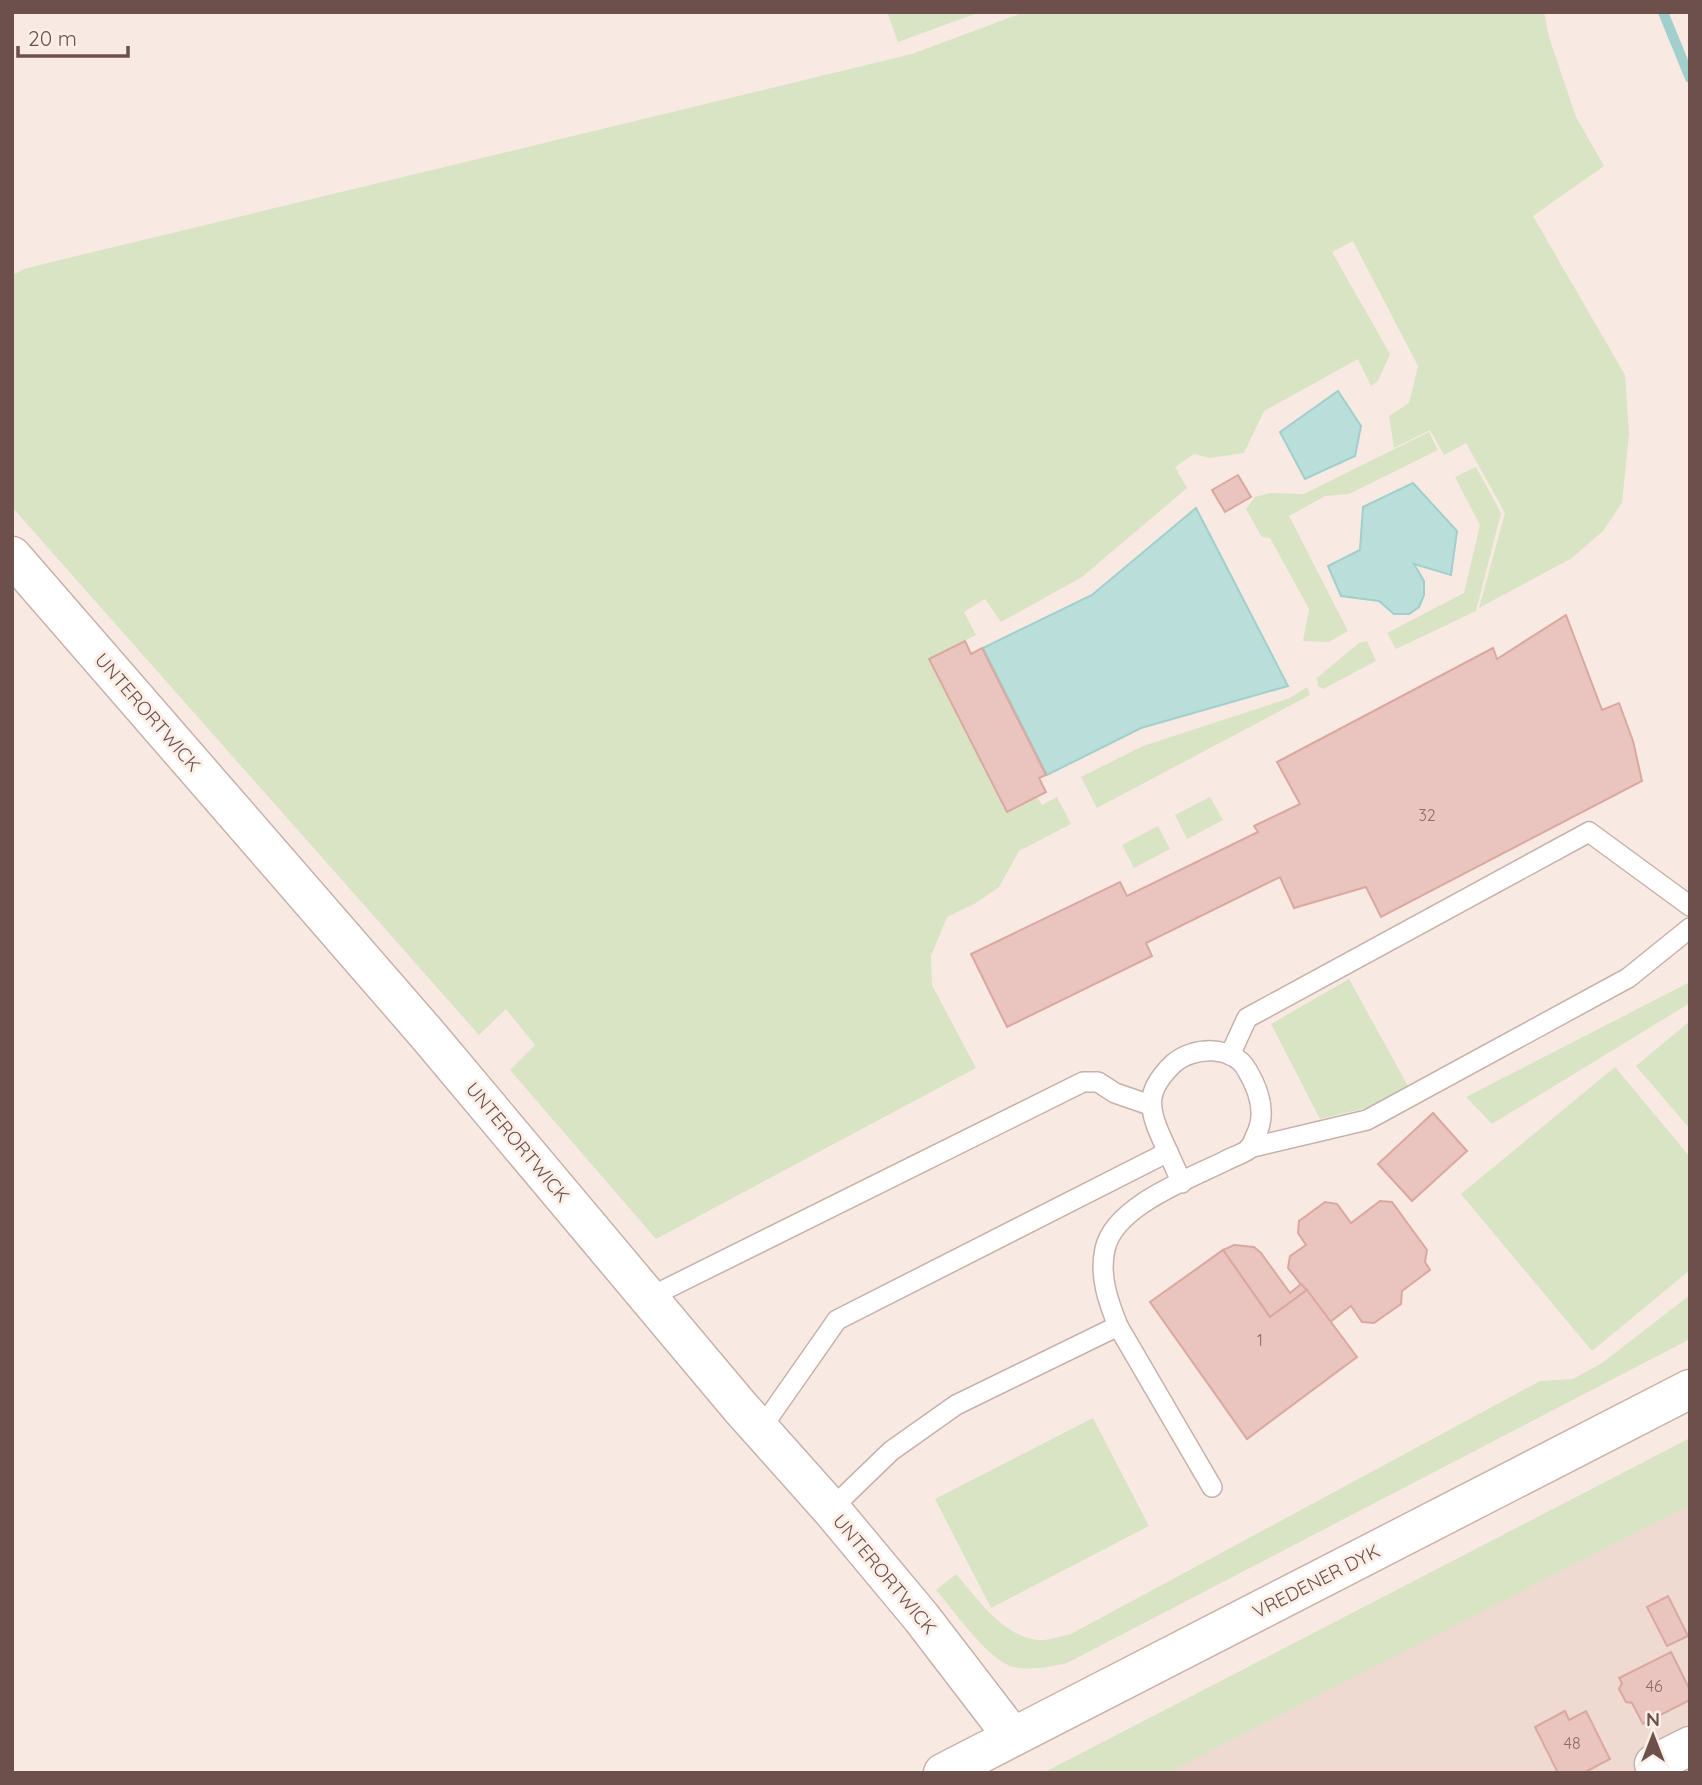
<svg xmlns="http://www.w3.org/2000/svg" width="1702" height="1785" font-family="Quicksand,sans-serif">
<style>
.residential{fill:#efdad2}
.green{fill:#d8e4c3}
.water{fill:#badfdb;stroke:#a1cfcb;stroke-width:2}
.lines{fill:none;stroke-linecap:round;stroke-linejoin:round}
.stream{stroke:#a1cfcb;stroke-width:10}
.building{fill:#eac4be;stroke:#dba8a0;stroke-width:2}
.lane-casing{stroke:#c7b1ab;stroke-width:22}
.street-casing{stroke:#c7b1ab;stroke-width:41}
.secondary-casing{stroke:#ccb2ab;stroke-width:41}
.lane{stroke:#fff;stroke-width:19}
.street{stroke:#fff;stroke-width:38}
.secondary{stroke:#fff;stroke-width:38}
.labels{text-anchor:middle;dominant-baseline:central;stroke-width:6;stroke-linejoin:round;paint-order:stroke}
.number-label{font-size:16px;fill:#8c6d68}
.street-label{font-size:19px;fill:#6d504c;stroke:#fcefe8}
</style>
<rect width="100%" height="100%" fill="#f8eae2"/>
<polygon class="residential" points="1690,1499 1690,1773 1152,1773"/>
<g class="green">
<polygon points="887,12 980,12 898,42"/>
<polygon points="1025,12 1544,12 1549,37 1576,117 1604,166 1533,216 1625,375 1629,434 1622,503 1603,531 1572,558 1479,608 1505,513 1466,443 1444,455 1430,430 1394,448 1389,416 1409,403 1418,366 1353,241 1332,252 1390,354 1378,381 1371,386 1358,359 1264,411 1244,453 1210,458 1194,454 1175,467 1187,488 1082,577 1001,622 985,599 964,612 976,635 928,659 1008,811 1037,797 1042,805 1057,797 1071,824 1019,851 999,887 976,903 947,917 931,956 932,985 976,1068 656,1239 510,1070 535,1045 506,1009 479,1035 12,507 12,275 27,268 912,54"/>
<polygon points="1429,432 1438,450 1349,494 1325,496 1289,516 1348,631 1329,642 1303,641 1309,609 1270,538 1262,537 1246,509 1255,497 1270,493 1304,494"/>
<polygon points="1476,467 1501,513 1476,611 1396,649 1387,633 1464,593 1480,525 1455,477"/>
<polygon points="1367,641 1376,661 1323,689 1318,686 1317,678 1359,643"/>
<polygon points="1307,687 1310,695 1097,808 1081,777 1143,746 1290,698"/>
<polygon points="1210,797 1223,820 1187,839 1175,815"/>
<polygon points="1158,826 1170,849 1134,868 1122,845"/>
<polygon points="1349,979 1408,1086 1366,1108 1320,1119 1271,1024"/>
<polygon points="1690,982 1690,1003 1492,1124 1466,1097"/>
<polygon points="1690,1021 1690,1129 1636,1066"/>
<polygon points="1615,1067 1690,1157 1690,1270 1592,1351 1461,1194"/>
<path d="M1690,1295V1339L1067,1663C1050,1667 1023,1672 1008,1665C985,1655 953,1610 936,1590L956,1574C978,1599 1002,1636 1038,1640C1047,1641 1061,1636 1071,1634L1540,1381L1573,1379L1602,1363Z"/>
<polygon points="1093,1418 1149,1526 991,1608 935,1499"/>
<polygon points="1690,1438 1690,1505 1167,1773 1043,1773"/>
</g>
<g class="water">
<polygon points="1338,391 1361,426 1355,456 1305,479 1280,432"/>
<polygon points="1413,483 1457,531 1451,575 1414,564 1424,581 1424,595 1419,607 1409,614 1394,614 1379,601 1341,596 1328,566 1360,550 1363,507"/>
<polygon points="1196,508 1288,686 1141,728 1047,775 983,648 1092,595"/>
</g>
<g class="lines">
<polyline class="stream" points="1663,12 1690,78"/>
</g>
<g class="building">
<polygon points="1238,475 1251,497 1225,512 1212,490"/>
<polygon points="1566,615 1602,710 1619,703 1633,741 1642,781 1381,917 1366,887 1294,908 1280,877 1146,943 1152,956 1007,1027 971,954 1120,882 1127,896 1258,832 1254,826 1300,804 1277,762 1493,648 1497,659"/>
<polygon points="965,641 971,654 982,648 1046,775 1039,778 1046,792 1007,812 929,659"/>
<polygon points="1433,1113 1467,1151 1412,1201 1378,1164"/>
<polygon points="1380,1201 1392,1202 1427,1250 1425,1262 1430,1270 1402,1291 1401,1304 1374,1323 1362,1322 1351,1306 1330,1322 1288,1268 1290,1256 1306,1245 1298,1233 1299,1221 1325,1202 1337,1204 1351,1223"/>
<polygon points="1234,1245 1254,1247 1261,1253 1290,1293 1301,1284 1307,1290 1270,1317 1223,1250"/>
<polygon points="1223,1250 1270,1317 1307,1290 1357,1357 1247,1439 1150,1302"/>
<polygon points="1668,1596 1688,1636 1667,1646 1647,1607"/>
<polygon points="1671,1652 1690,1690 1690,1700 1643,1724 1632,1703 1626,1702 1619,1689 1622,1683 1619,1678"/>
<polygon points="1565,1711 1569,1720 1586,1711 1610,1759 1587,1771 1588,1773 1558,1773 1535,1727"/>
</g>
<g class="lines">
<defs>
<g id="lane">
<polyline points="1230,1055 1247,1018 1589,832 1690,906"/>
<polyline points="1249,1148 1367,1120 1628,978 1690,928"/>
<polyline points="648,1298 1083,1082 1098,1082 1115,1093 1150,1105"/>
<polyline points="1118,1326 1212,1487"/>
<polyline points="760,1430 837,1320 1168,1152"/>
<path d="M831,1509L891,1451L956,1405L1118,1326C1108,1301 1099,1276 1105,1249C1114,1206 1189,1179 1225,1161C1232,1157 1243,1154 1249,1149C1252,1146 1254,1139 1256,1135C1267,1113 1259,1090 1247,1070C1233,1045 1193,1046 1173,1064C1146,1090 1147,1107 1162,1139C1169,1154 1175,1168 1182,1183"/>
</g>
<g id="street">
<polyline points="12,556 427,1034 740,1407 831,1509 921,1617 1013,1737"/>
<polyline points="1658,1773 1654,1764 1690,1746"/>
</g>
<polyline id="secondary" points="943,1773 1690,1389"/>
</defs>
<use href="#lane" class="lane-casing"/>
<use href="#street" class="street-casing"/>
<use href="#secondary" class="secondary-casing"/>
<use href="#lane" class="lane"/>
<use href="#street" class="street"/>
<use href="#secondary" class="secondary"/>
</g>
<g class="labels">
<g class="number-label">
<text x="1427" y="815">32</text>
<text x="1260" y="1340">1</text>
<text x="1654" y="1686">46</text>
<text x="1572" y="1743">48</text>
</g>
<g class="street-label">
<text transform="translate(148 712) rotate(49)">UNTERORTWICK</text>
<text transform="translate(518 1142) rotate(50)">UNTERORTWICK</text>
<text transform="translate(885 1574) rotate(50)">UNTERORTWICK</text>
<text transform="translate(1316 1581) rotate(-27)">VREDENER DYK</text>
</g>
</g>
<rect width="1702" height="1785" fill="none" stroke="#6d504c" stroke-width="28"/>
<g transform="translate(1653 1736)" stroke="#fcefe8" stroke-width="5" paint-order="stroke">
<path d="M0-5L12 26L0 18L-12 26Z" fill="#6d504c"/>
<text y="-10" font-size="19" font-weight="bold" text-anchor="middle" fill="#6d504c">N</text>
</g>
<path d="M18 46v10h110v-10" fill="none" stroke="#6d504c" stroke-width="3.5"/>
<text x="28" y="46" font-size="21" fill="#6d504c" stroke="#fcefe8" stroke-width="5" paint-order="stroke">20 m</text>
</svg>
